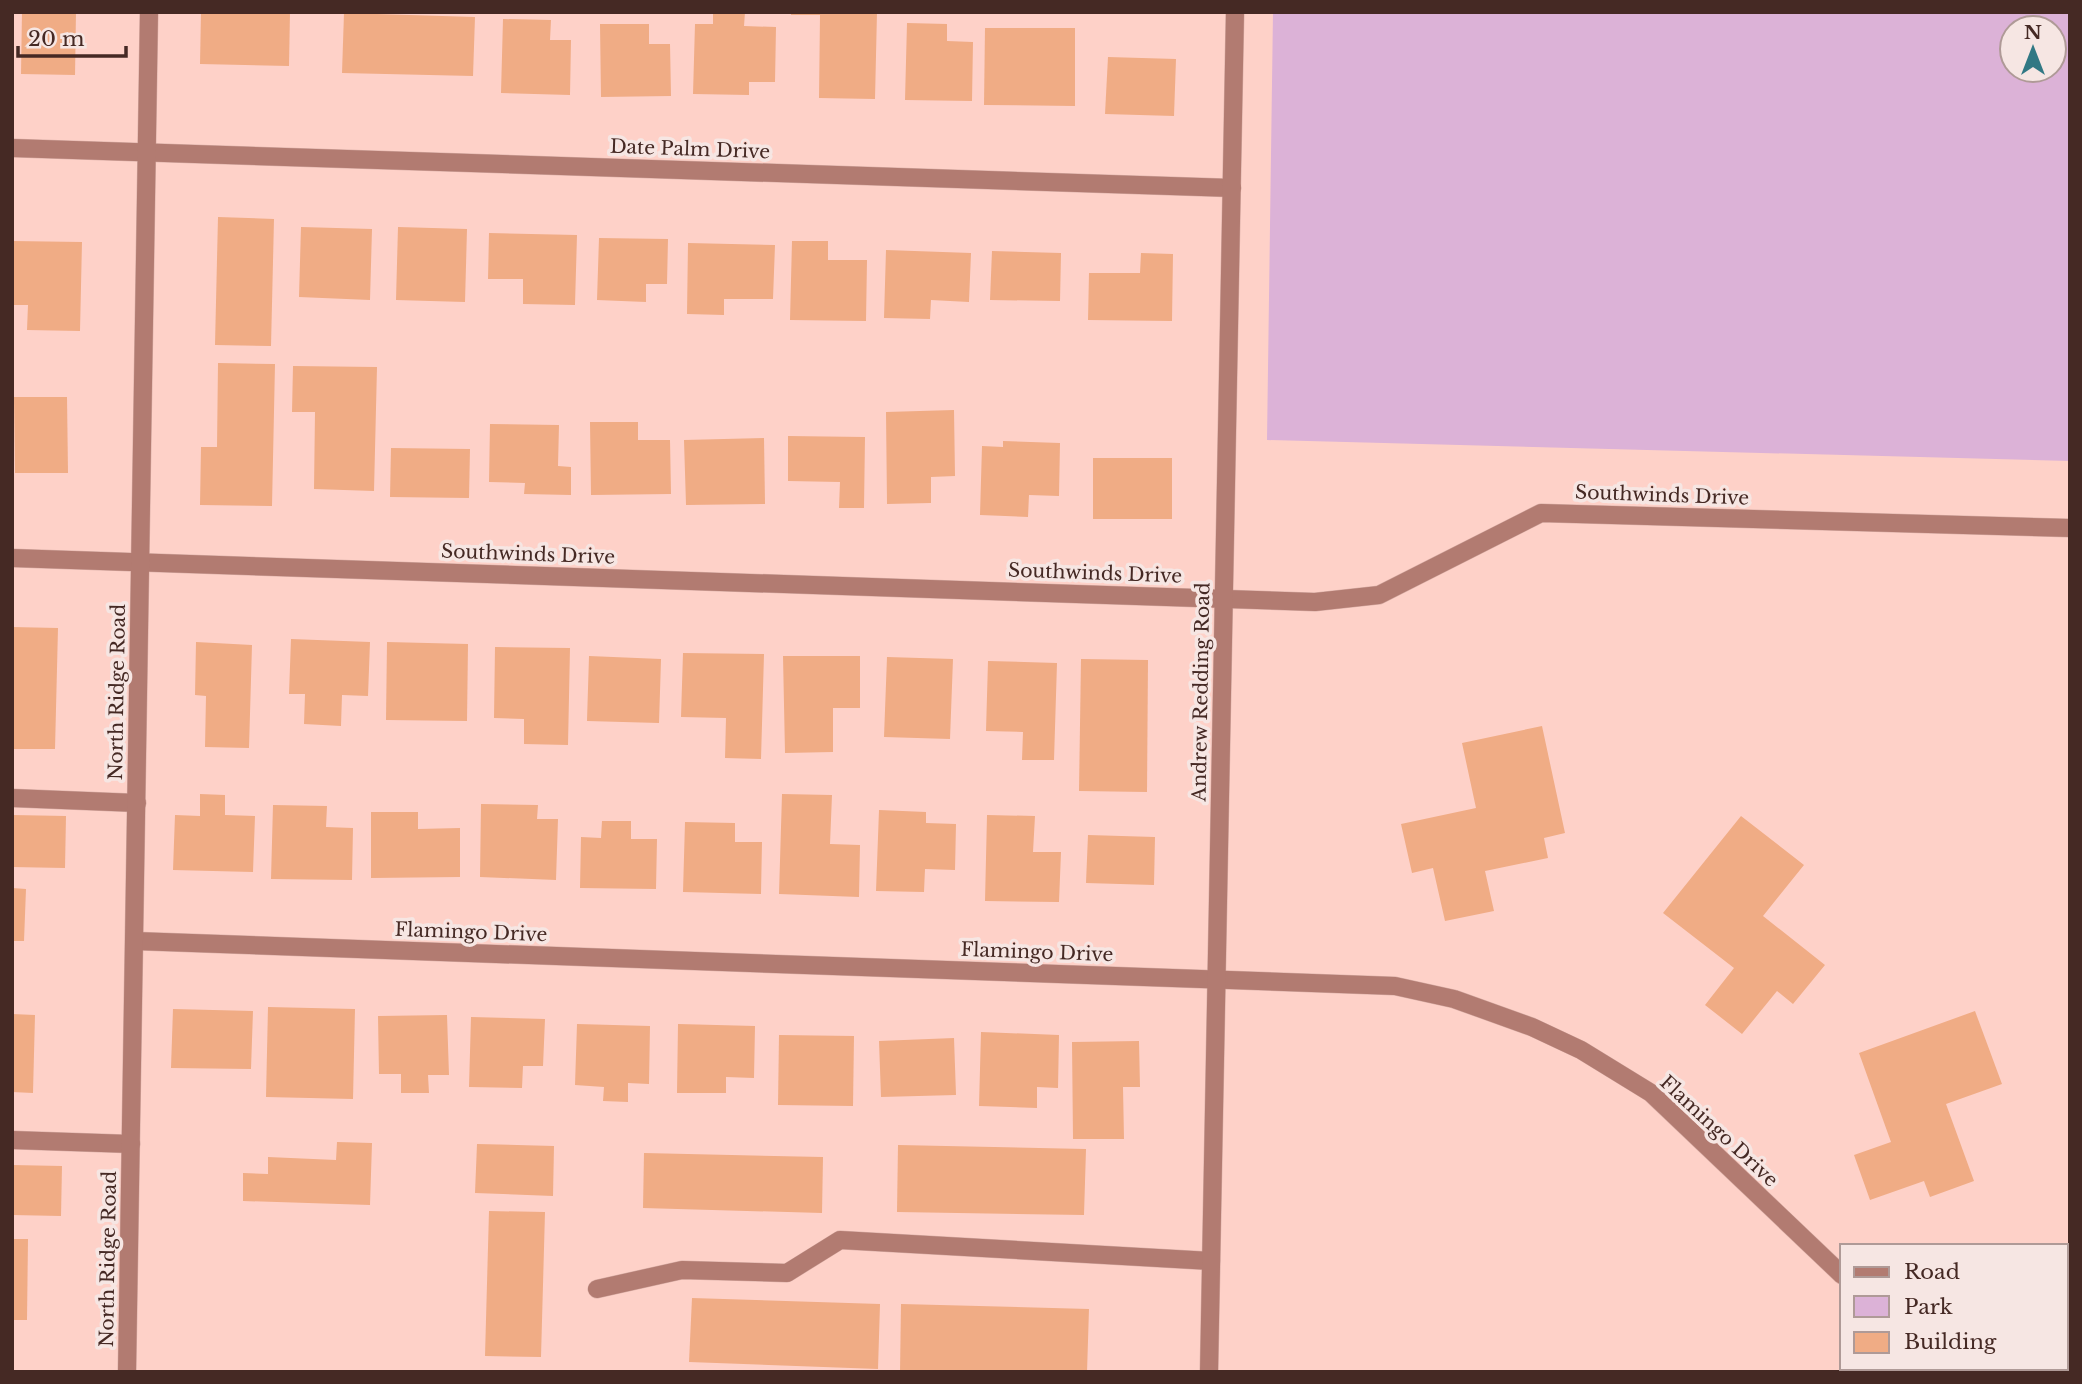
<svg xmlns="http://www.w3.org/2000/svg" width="2082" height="1384" font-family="'Libre Baskerville',serif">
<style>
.green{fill:#dcb2d7;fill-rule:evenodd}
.building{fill:#f0ac85}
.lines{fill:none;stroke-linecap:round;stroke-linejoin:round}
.minor-casing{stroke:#d9afa7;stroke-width:19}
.minor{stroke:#b27b71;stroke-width:18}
.labels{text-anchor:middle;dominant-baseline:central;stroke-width:7;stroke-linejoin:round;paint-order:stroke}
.street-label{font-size:19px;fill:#452924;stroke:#f6e6e3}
</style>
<rect width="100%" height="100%" fill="#fed1c8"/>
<path class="green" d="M1273,12H2070V461L1267,440ZM2012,28H2054V70H2012Z"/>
<g class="building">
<polygon points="22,12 76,12 75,75 21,74"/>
<polygon points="201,12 290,12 289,66 200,64"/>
<polygon points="713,12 745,12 744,26 776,27 775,82 749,82 749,95 693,94 695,24 713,24"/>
<polygon points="791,12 877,12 875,99 819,98 820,15 791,15"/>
<polygon points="344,13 475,17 473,76 342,73"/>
<polygon points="503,19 551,20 550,40 571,40 570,95 501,93"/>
<polygon points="907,23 947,24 947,41 973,42 972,101 905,100"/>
<polygon points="600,24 649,24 649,44 670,44 671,96 601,97"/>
<polygon points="985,28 1075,28 1075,106 984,105"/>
<polygon points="1108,57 1176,59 1174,116 1105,114"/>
<polygon points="218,217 274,219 271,346 215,345"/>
<polygon points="301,227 372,229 370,300 299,297"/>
<polygon points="398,227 467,229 465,302 396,300"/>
<polygon points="489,233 577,235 575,305 523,304 523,279 488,279"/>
<polygon points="599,238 668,239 667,284 646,284 646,302 597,300"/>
<polygon points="12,241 82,242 80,331 27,330 28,305 12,305"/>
<polygon points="792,241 828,241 828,260 867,260 866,321 790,320"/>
<polygon points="688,243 775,245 773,299 724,299 724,315 687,314"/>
<polygon points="886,250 971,253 969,302 931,300 930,319 884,318"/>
<polygon points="992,251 1061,253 1060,301 990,300"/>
<polygon points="1141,253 1173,254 1172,321 1088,320 1089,273 1140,273"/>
<polygon points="218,363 275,364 272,506 200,505 201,447 217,447"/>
<polygon points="293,366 377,367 374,491 314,489 315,412 292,412"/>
<polygon points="14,397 67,397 68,473 15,473"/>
<polygon points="954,410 955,476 931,477 931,503 887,504 886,412"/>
<polygon points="590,422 638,422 638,440 670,440 671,494 591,495"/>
<polygon points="490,424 559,425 558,466 571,467 571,495 524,494 525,483 489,482"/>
<polygon points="788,436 865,437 864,508 839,508 840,482 788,481"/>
<polygon points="764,438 765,504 686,505 684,440"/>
<polygon points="1003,441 1060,443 1059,496 1029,495 1028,517 980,515 982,446 1003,447"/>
<polygon points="391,448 470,449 469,498 390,497"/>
<rect x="1093" y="458" width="79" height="61"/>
<polygon points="12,627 58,628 55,749 12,749"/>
<polygon points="291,639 370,642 368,696 342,695 341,726 304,724 305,694 289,694"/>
<polygon points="196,642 252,645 249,748 205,747 206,696 195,695"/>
<polygon points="387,642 468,644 467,721 386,720"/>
<polygon points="495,647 570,648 568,745 524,744 524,719 494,718"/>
<polygon points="683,653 764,654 761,759 725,758 726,718 681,717"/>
<polygon points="589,656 661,659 659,723 587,721"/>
<polygon points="783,656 860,656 860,708 833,708 833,752 785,753"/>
<polygon points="887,657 953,659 950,739 884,737"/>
<polygon points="1081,659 1148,660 1147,792 1079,791"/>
<polygon points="988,661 1057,663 1054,760 1022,760 1023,732 986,731"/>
<polygon points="1542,726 1565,833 1544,838 1548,858 1485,871 1494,911 1445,921 1433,868 1412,873 1401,824 1476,808 1462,743"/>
<polygon points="200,794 225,795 225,815 255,816 253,872 173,870 175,815 200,816"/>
<polygon points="782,794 832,795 830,844 860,845 859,897 779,894"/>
<polygon points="481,804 538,805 537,819 558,819 556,880 480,877"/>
<polygon points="273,805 327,806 326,827 353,828 352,880 271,879"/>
<polygon points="879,810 926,812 926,823 956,824 955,870 925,869 924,892 876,891"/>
<polygon points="371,812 418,812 418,829 460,828 460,877 371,878"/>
<polygon points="12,815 66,816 65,868 12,867"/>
<polygon points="987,815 1035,816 1033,852 1061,852 1059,902 985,901"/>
<polygon points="1741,816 1804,865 1763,916 1825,965 1793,1004 1777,991 1742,1034 1705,1005 1734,968 1663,913"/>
<polygon points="602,821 631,821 631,839 657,839 656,889 580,888 581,837 601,838"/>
<polygon points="685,822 735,823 735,842 762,842 761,894 683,892"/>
<polygon points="1088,835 1155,837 1154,885 1086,883"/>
<polygon points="12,888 26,889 24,941 12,941"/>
<polygon points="268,1007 355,1009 353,1099 266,1097"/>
<polygon points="173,1009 253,1011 251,1069 171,1068"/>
<polygon points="1975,1011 2002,1084 1946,1104 1974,1181 1930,1197 1924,1181 1870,1200 1854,1155 1891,1142 1859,1053"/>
<polygon points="12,1014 35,1015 33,1093 12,1092"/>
<polygon points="447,1015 449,1075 428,1075 429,1093 401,1093 401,1074 379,1074 378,1016"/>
<polygon points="471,1017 545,1019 543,1066 523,1066 522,1088 469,1087"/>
<polygon points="577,1024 650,1026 649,1084 628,1083 628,1102 603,1101 604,1087 575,1085"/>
<polygon points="678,1024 755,1026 754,1078 726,1077 726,1093 677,1093"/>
<polygon points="981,1032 1059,1035 1058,1088 1037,1087 1037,1108 979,1106"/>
<polygon points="779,1035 854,1036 853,1106 778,1105"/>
<polygon points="954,1038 956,1095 881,1097 879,1041"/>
<polygon points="1139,1041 1140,1087 1123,1087 1124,1139 1073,1139 1072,1042"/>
<polygon points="337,1142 372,1143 370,1205 243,1201 243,1173 268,1174 268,1157 336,1160"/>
<polygon points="477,1144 554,1146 553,1196 475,1193"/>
<polygon points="898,1145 1086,1149 1084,1215 897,1212"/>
<polygon points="644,1153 823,1157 822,1213 643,1208"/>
<polygon points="12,1165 62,1166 61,1216 12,1215"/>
<polygon points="489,1211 545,1212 541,1357 485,1356"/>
<polygon points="12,1239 28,1239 27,1320 12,1320"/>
<polygon points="692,1298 880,1304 878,1369 689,1362"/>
<polygon points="901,1304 1089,1309 1087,1372 900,1372"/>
</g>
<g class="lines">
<defs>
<g id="minor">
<polyline points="12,148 1232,188"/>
<polyline points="12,558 1315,602 1379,595 1541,513 2070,528"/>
<polyline points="12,798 137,803"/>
<polyline points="135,941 1395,986 1454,999 1532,1027 1581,1050 1651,1093 1842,1275"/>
<polyline points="12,1140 131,1144"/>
<polyline points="597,1289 682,1270 787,1273 840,1240 1211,1261"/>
<polyline points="127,1372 149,12"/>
<polyline points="1209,1372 1235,12"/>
</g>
</defs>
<use href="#minor" class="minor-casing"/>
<use href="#minor" class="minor"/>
</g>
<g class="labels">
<g class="street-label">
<text transform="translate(690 149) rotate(2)">Date Palm Drive</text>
<text transform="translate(1662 495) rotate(2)">Southwinds Drive</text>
<text transform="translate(528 554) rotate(2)">Southwinds Drive</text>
<text transform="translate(1095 573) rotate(2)">Southwinds Drive</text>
<text transform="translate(117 692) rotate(-89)">North Ridge Road</text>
<text transform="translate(1201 692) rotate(-89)">Andrew Redding Road</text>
<text transform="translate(471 932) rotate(2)">Flamingo Drive</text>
<text transform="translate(1037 952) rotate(2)">Flamingo Drive</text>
<text transform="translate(1719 1131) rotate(43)">Flamingo Drive</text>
<text transform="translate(108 1259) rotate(-89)">North Ridge Road</text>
</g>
</g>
<rect width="2082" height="1384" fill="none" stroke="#452924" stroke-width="28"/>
<rect x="1840" y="1244" width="228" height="126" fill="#f6e6e3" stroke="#af9a97" stroke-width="2"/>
<rect x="1854" y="1267" width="35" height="10" fill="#b27b71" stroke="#af9a97" stroke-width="2"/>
<text x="1904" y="1279" font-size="21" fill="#452924">Road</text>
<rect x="1854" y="1296" width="35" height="21" fill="#dcb2d7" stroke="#af9a97" stroke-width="2"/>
<text x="1904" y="1314" font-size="21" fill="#452924">Park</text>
<rect x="1854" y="1332" width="35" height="21" fill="#f0ac85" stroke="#af9a97" stroke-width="2"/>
<text x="1904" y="1349" font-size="21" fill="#452924">Building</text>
<g transform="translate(2033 49)"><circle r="33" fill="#f6e6e3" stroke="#af9a97" stroke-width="2"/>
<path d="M0-5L12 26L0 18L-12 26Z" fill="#317884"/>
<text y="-10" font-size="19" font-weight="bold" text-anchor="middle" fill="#452924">N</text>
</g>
<path d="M18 46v10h108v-10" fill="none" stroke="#452924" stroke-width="3.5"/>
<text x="28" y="46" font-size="21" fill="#452924" stroke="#f6e6e3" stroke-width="5" paint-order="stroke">20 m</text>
</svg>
